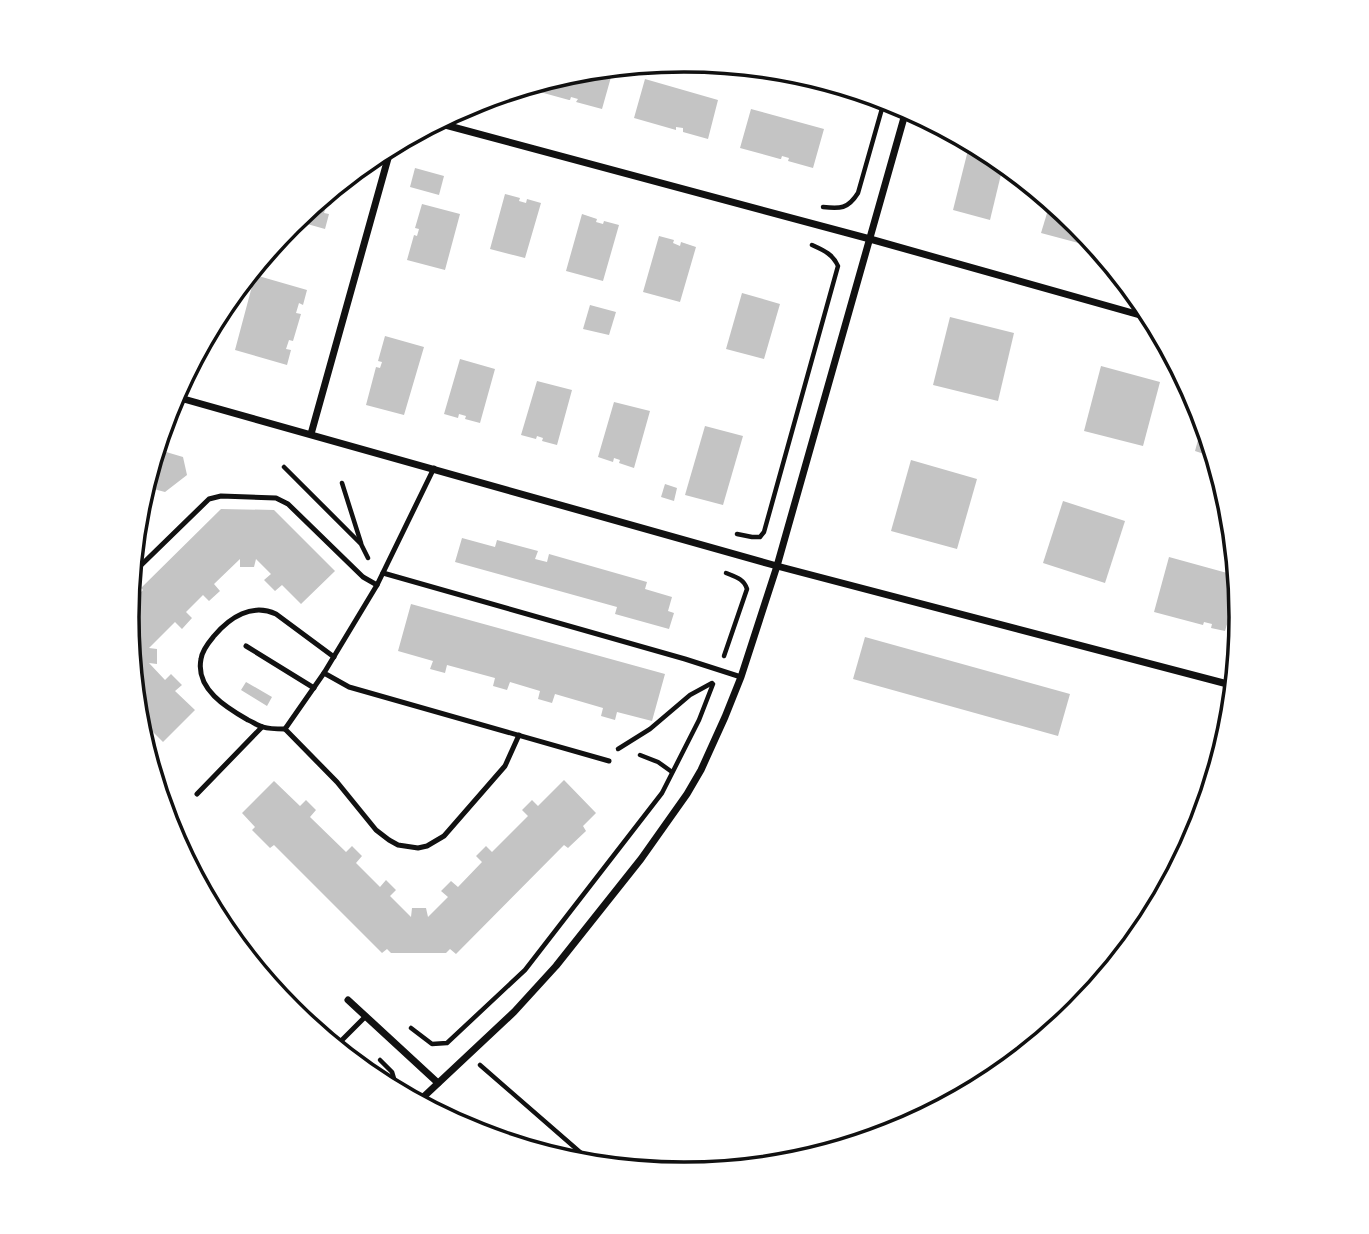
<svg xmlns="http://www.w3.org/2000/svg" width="1369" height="1234" font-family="'Varela Round',sans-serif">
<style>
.building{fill:#c4c4c4}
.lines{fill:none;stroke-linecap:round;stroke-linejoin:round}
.path{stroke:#111;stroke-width:4.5}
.service{stroke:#111;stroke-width:5}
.minor{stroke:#111;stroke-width:7}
.rim{fill:none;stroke:#111;stroke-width:3.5}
</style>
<rect width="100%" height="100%" fill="#fff"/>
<g class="building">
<polygon points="603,68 613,70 602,109 576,102 578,99 571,97 570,100 569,100 529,89 530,84 576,70"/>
<polygon points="645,79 718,100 708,139 683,132 683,128 676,127 676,130 634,118"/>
<polygon points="751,109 824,129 813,168 788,161 789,158 782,156 781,159 780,159 740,148"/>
<polygon points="970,142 995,154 1004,162 990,220 953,210"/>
<polygon points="415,168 444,176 439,195 410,187"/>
<polygon points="337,185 331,205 327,204 324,213 329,214 325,229 293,220"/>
<polygon points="505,194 520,198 519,201 526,203 527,199 541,203 525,258 490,249"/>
<polygon points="1051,200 1079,223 1101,249 1041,233"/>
<polygon points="422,204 460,214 445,270 407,260 414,235 417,236 419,229 415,228"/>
<polygon points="582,214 597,219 596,222 603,224 604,221 619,225 603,281 566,271"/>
<polygon points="659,236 674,240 673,243 680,246 681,242 696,247 680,302 643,292"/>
<polygon points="255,275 307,290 303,305 299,303 296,313 301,314 293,341 289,340 286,349 291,350 287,365 235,350"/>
<polygon points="742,293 780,304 764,359 726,349"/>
<polygon points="590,305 616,312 609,335 583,329"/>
<polygon points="950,317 1014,333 998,401 933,385"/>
<polygon points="385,336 424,347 404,415 366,405 376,367 380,368 382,362 378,361"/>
<polygon points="460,359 495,369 480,423 465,419 466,416 459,414 458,418 444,414"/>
<polygon points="1101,366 1160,382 1143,446 1084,431"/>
<polygon points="537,381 572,390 557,445 542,441 543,438 537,436 536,439 521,435"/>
<polygon points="614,402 650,411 634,468 619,463 620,460 614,458 613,462 598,457"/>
<polygon points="1204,418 1216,458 1195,451"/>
<polygon points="705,426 743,436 723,505 685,495"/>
<polygon points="156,449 183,457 187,475 165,492 150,488 145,509 137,515 138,508"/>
<polygon points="911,460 977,479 957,549 891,531"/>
<polygon points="665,484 677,488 674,501 661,497"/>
<polygon points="1063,501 1125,521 1105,583 1043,563"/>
<polygon points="221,509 274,510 335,571 301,604 282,585 275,591 264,580 271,574 256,559 254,567 240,567 240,559 214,584 220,591 209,601 203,595 186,612 192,618 182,629 175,622 149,648 157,649 157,664 149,663 165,680 171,674 182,685 175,691 195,710 163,742 137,716 127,617 128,605 143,590 141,588"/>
<polygon points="462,538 495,547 497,540 538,551 535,559 547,562 549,554 647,582 645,589 672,597 668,611 674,613 669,629 615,614 617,607 455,562"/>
<polygon points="1169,557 1238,576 1239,583 1225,631 1211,628 1212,624 1204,622 1203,625 1154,612"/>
<polygon points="411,604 665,674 652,721 617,712 615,720 601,716 603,708 555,694 552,703 538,699 540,691 510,682 507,690 493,686 495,678 447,665 445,673 430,669 433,661 398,651"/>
<polygon points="865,637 1070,694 1058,736 853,679"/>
<polygon points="246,682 272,697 267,706 241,690"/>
<polygon points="564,780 596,813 583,826 586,831 568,848 564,845 456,954 450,949 446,953 391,953 387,949 382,953 274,845 270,848 252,830 255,827 242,813 274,781 300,806 306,800 316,810 310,817 346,852 352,846 362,856 356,863 380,887 386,880 396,890 390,896 411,917 412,908 426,908 428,917 448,897 441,891 451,881 458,887 482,862 476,856 486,846 492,852 528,816 522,810 532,800 538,806"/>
</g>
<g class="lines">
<g class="path">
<path d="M823,207C840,209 848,209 858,193L885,98"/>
<polyline points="284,467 361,544 368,558"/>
<polyline points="342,483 361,543"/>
<path d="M737,534L752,537H760L764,532L838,266C833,254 823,250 812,245"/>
<path d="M724,656L747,589C744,579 736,577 726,573"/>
<polyline points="618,749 650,729 690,695 712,683"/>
<polyline points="640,755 658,762 672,772"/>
<polyline points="411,1028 432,1044 447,1043 525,970 662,793 699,720 713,684"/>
<polyline points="380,1060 392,1072 397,1089 395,1091"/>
<polyline points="480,1065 596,1166"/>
</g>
<g class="service">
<polyline points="434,468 377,585 324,673 349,687 609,761"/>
<polyline points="383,573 685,659 741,677"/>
<polyline points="131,575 209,499 221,496 276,498 288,504 363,577 377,585"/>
<polyline points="246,646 314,688"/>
<polyline points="324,673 285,729 337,782 376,830 389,840 398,845 418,848 427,846 444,836 505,766 519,735"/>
<path d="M285,729C278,729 269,729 263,727C258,726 253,722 248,720C227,708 195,689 201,659C202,650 209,642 214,636C230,617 252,603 276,614L334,657"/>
<polyline points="197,794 262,727"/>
<polyline points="333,1046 341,1041 366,1016"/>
</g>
<g class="minor">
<polyline points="434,122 870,239 1154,319"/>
<polyline points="173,396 777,566 1235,686"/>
<polyline points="311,434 392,144"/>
<polyline points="348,1000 438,1083"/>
<polyline points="417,1103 514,1012 556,966 641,859 687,794 701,770 725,717 741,677 777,566 907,107"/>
</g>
</g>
<path d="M0 0H1369V1234H0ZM139 617a545 545 0 1 1 1090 0a545 545 0 1 1-1090 0Z" fill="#fff" fill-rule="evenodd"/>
<path class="rim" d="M139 617a545 545 0 1 1 1090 0a545 545 0 1 1-1090 0Z"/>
</svg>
